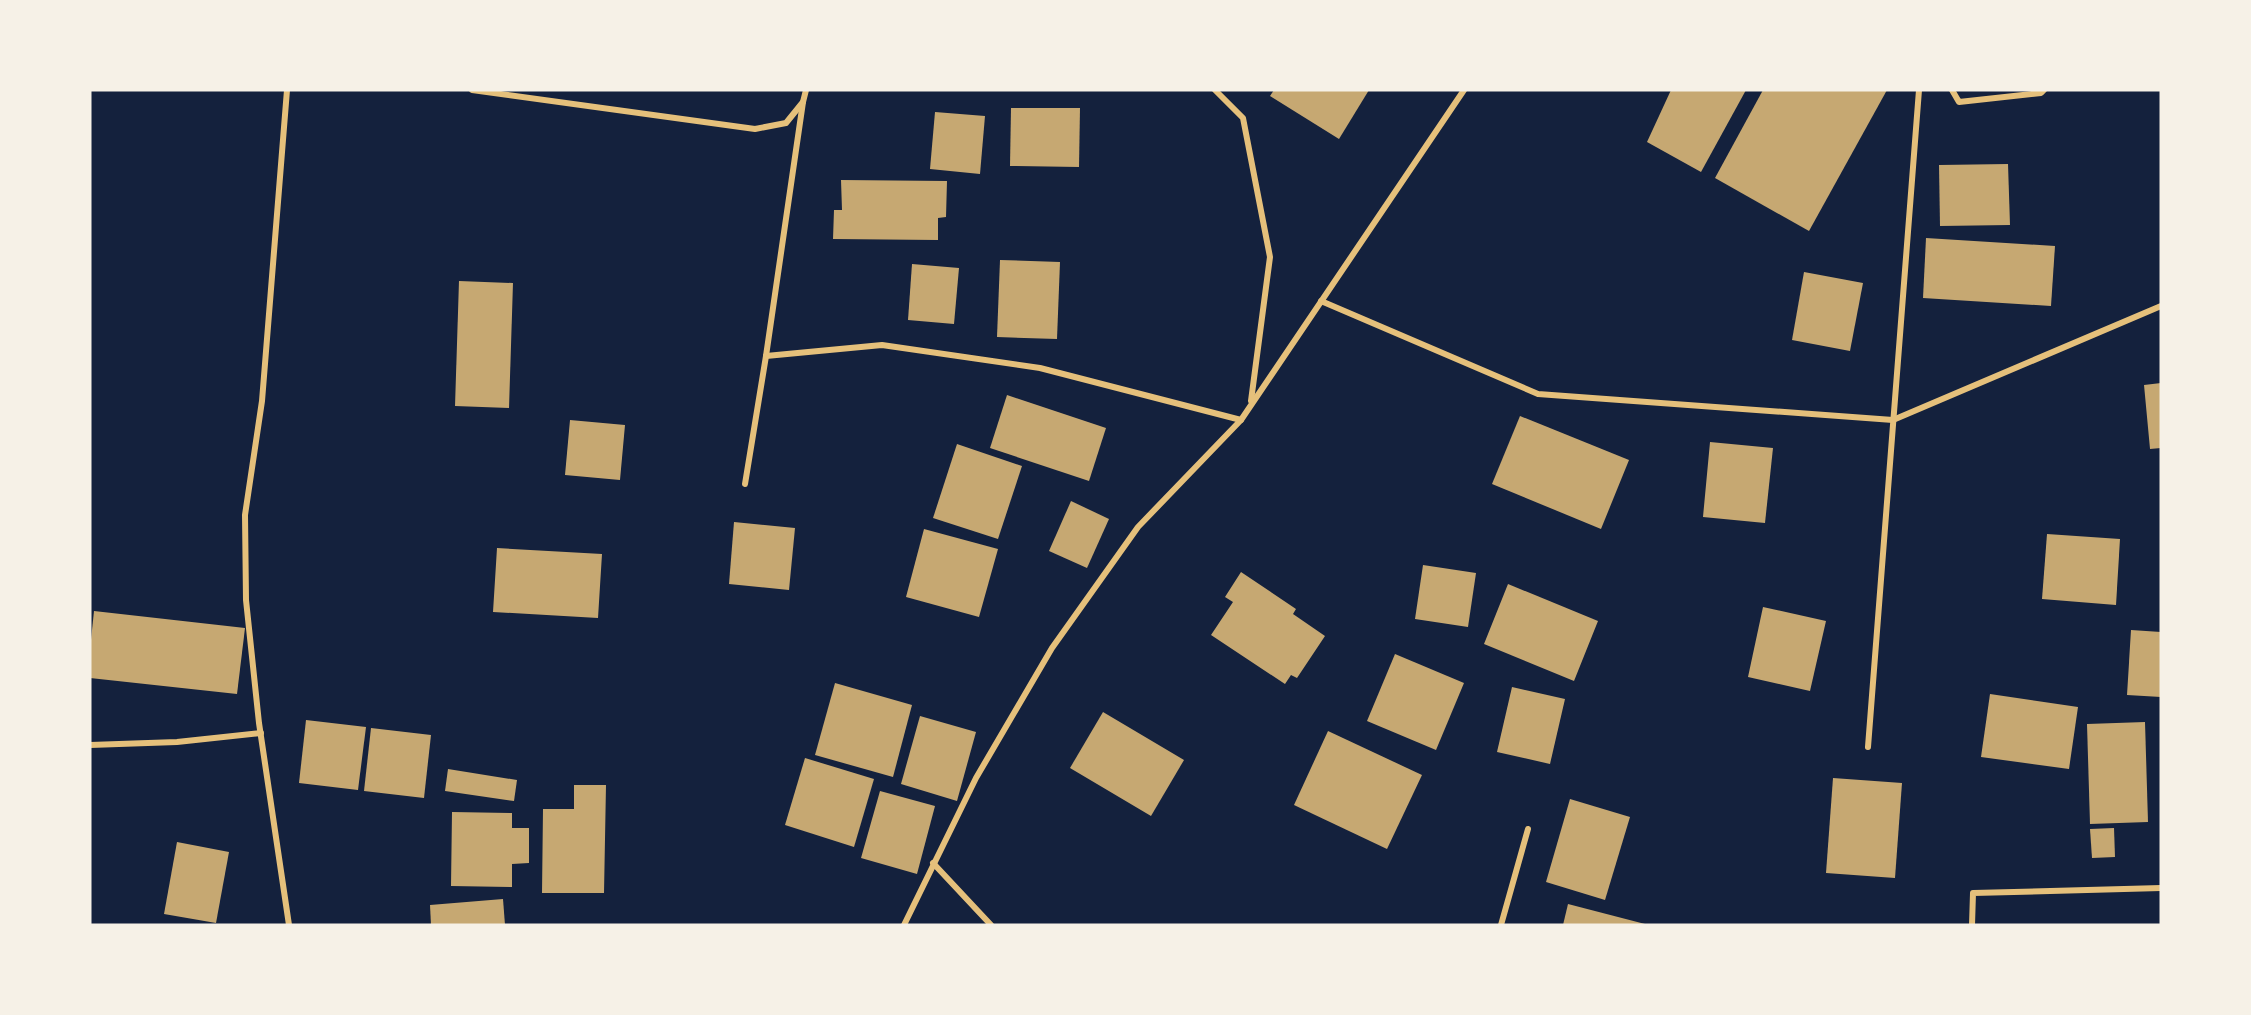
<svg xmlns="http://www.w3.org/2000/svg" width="2251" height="1015" font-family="'IBM Plex Sans',sans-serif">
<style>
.building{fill:#c6a872}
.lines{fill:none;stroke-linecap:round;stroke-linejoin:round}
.minor{stroke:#e5c07b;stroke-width:6}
</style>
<rect width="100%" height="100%" fill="#14213d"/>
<g class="building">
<polygon points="1274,90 1369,90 1339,139 1270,96"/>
<polygon points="1671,90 1746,90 1701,172 1647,142"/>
<polygon points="1763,90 1887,90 1809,231 1715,178"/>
<polygon points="1011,108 1080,108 1079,167 1010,166"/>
<polygon points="935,112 985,116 980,174 930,169"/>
<polygon points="2008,164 2010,225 1940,226 1939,165"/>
<polygon points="841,180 947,181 946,217 938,218 938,240 833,239 834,210 842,210"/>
<polygon points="1926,238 2055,246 2051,306 1923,298"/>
<polygon points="1000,260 1060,262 1057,339 997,337"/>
<polygon points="912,264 959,268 954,324 908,320"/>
<polygon points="1804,272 1863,283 1850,351 1792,340"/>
<polygon points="459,281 513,283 509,408 455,406"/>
<polygon points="2161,383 2161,448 2150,449 2144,385"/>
<polygon points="1007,395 1106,428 1089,481 990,448"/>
<polygon points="1520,416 1629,460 1601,529 1492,484"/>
<polygon points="570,420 625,425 620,480 565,475"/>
<polygon points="1710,442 1773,448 1765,523 1703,517"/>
<polygon points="957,444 1022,466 998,539 933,518"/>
<polygon points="1071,501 1109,519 1087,568 1049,551"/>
<polygon points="734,522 795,528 789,590 729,584"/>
<polygon points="924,529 998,549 979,617 906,597"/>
<polygon points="2047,534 2120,539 2116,605 2042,599"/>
<polygon points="497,548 602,554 598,618 493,612"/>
<polygon points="1423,565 1476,573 1468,627 1415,619"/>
<polygon points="1241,572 1296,609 1293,614 1325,636 1297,678 1291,675 1285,684 1211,635 1233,602 1225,597"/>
<polygon points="1508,584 1598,621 1574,681 1484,644"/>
<polygon points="1763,607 1826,621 1810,691 1748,677"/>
<polygon points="94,611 245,628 237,694 90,678 90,649"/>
<polygon points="2131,630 2161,632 2161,697 2127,695"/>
<polygon points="1395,654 1464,683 1436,750 1367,721"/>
<polygon points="835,683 912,705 893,777 815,755"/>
<polygon points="1512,687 1565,699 1550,764 1497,752"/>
<polygon points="1990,694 2078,707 2069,769 1981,757"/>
<polygon points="1103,712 1184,760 1151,816 1070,768"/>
<polygon points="920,716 976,732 957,801 901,784"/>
<polygon points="306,720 366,727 358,790 299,783"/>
<polygon points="2145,722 2148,822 2090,824 2087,724"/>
<polygon points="371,728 431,735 424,798 364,791"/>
<polygon points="1328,731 1422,775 1387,849 1294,805"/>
<polygon points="805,758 874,779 854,847 785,825"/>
<polygon points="448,769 517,780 514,801 445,791"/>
<polygon points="1833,778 1902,783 1895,878 1826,873"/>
<polygon points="574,785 606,785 604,893 542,893 543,809 574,809"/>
<polygon points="880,791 935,806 917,874 861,858"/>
<polygon points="1570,799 1630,817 1605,900 1546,882"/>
<polygon points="452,812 512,813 512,828 529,828 529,863 512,864 512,887 451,886"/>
<polygon points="2114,828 2115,857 2092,858 2090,829"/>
<polygon points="177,842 229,852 216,923 164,914"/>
<polygon points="503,899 505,925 431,925 430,905"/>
<polygon points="1568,904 1645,924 1645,925 1563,925"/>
</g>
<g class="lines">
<g class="minor">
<polyline points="287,90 262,401 245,515 246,600 259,723 289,925"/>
<polyline points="472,90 755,129 786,123 803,102 806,90"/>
<polyline points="1215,90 1243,118 1270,257 1251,401"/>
<polyline points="1952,90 1959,102 2041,93 2044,90"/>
<polyline points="1321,301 1538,394 1893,420 2161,306"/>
<polyline points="766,356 882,345 1040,368 1241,420"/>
<polyline points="745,484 766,356 803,102"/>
<polyline points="90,745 177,742 261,733"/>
<polyline points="1868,747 1919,90"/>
<polyline points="933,863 991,925"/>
<polyline points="904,925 976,778 1052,648 1138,527 1241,420 1464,90"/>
<polyline points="1501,925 1528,829"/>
<polyline points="1972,925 1973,893 2161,888"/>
</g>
</g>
<rect width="2251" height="1015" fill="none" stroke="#f6f1e7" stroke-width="183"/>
</svg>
